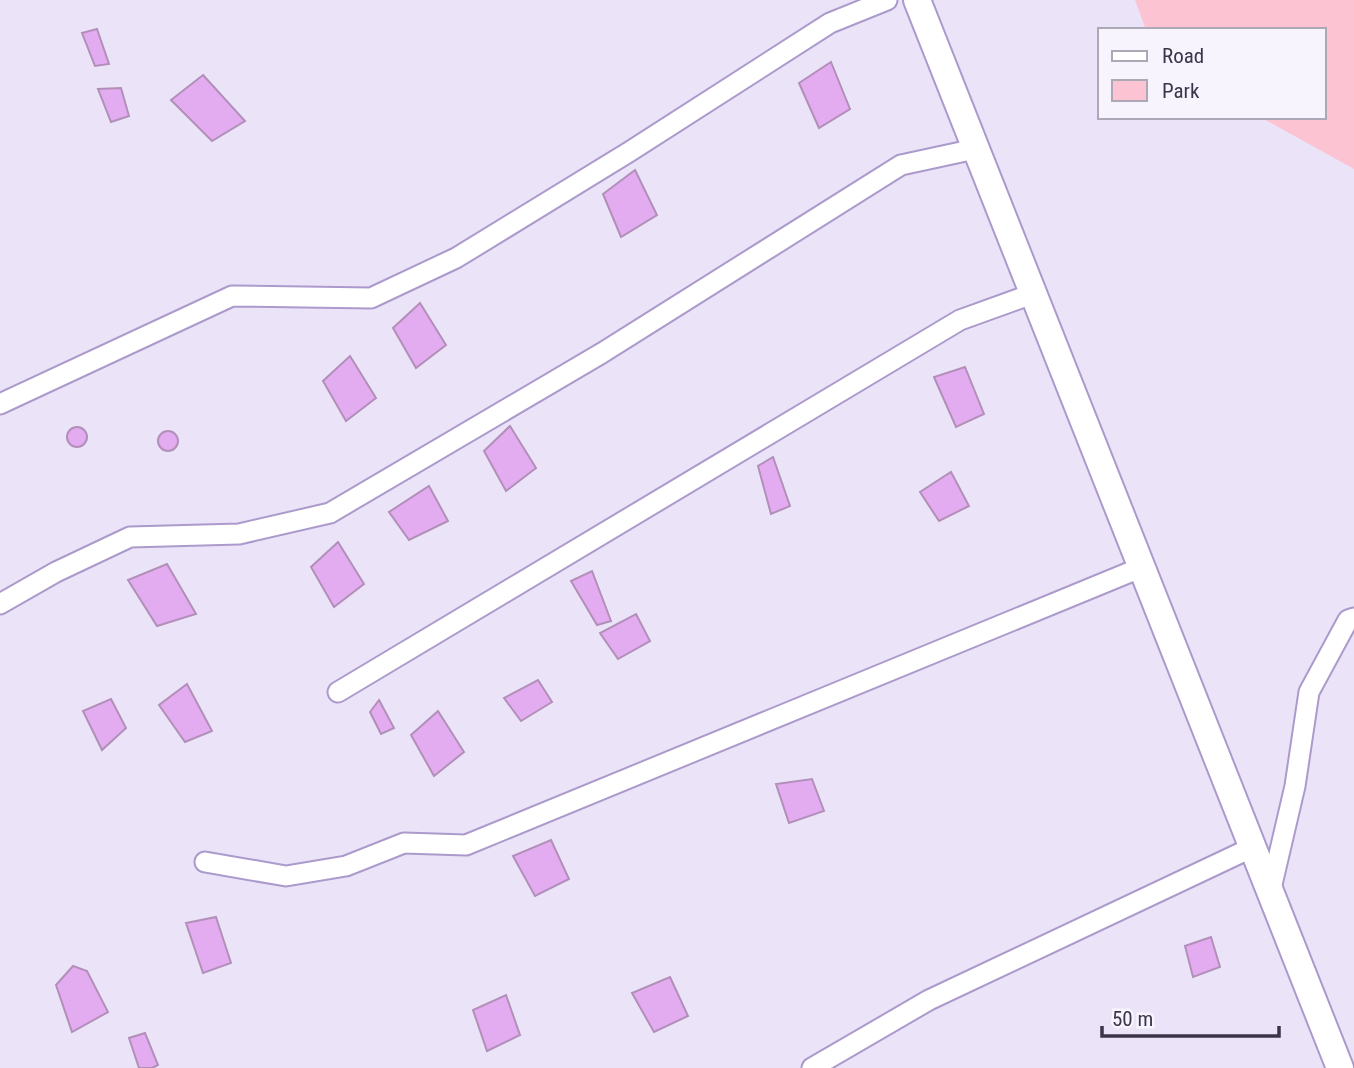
<svg xmlns="http://www.w3.org/2000/svg" width="1354" height="1068" font-family="'Roboto Condensed',sans-serif">
<style>
.green{fill:#fcc4d3}
.building{fill:#e4acf0;stroke:#b28fb9;stroke-width:2}
.lines{fill:none;stroke-linecap:round;stroke-linejoin:round}
.street-casing{stroke:#ab9acb;stroke-width:23}
.secondary-casing{stroke:#ab9acb;stroke-width:30}
.street{stroke:#fff;stroke-width:19}
.secondary{stroke:#fff;stroke-width:26}
</style>
<rect width="100%" height="100%" fill="#ebe4f9"/>
<polygon class="green" points="1135,0 1354,0 1354,169 1260,117 1324,117 1324,30 1146,30"/>
<g class="building">
<polygon points="97,29 109,64 95,66 82,33"/>
<polygon points="831,62 850,109 819,128 799,83"/>
<polygon points="203,75 245,121 212,141 171,100"/>
<polygon points="121,88 129,116 111,122 98,89"/>
<polygon points="635,170 657,215 621,237 603,194"/>
<polygon points="420,303 446,345 416,368 393,328"/>
<polygon points="350,356 376,398 346,421 323,381"/>
<polygon points="965,367 984,414 956,427 934,377"/>
<polygon points="510,426 536,468 506,491 484,451"/>
<circle cx="77" cy="437" r="10"/>
<circle cx="168" cy="441" r="10"/>
<polygon points="773,457 790,506 771,514 758,466"/>
<polygon points="951,472 969,506 939,521 920,492"/>
<polygon points="429,486 448,521 409,540 389,512"/>
<polygon points="338,542 364,584 334,607 311,567"/>
<polygon points="167,564 196,614 157,626 128,580"/>
<polygon points="592,571 611,621 597,625 571,581"/>
<polygon points="636,614 650,641 618,659 600,633"/>
<polygon points="538,680 552,702 521,721 504,698"/>
<polygon points="187,684 212,731 185,742 159,705"/>
<polygon points="111,699 126,728 102,750 83,711"/>
<polygon points="379,700 394,728 381,734 370,712"/>
<polygon points="438,711 464,752 434,776 411,735"/>
<polygon points="812,779 824,811 789,823 776,784"/>
<polygon points="551,840 569,879 535,896 513,856"/>
<polygon points="216,917 231,963 203,973 186,923"/>
<polygon points="1211,937 1220,967 1193,977 1185,946"/>
<polygon points="73,966 87,971 108,1012 72,1032 56,985"/>
<polygon points="670,977 688,1016 654,1032 632,993"/>
<polygon points="506,995 520,1035 487,1051 473,1010"/>
<polygon points="145,1033 158,1065 152,1068 139,1068 129,1038"/>
</g>
<g class="lines">
<defs>
<g id="street">
<polyline points="0,404 232,296 371,298 456,258 629,152 830,23 887,0"/>
<polyline points="0,604 56,572 130,537 239,534 330,513 602,353 901,165 975,149"/>
<polyline points="338,692 960,320 1032,294"/>
<polyline points="205,862 286,876 346,866 404,843 466,845 1140,568"/>
<polyline points="1270,893 1295,786 1309,692 1348,620 1354,618"/>
<polyline points="812,1068 929,1000 1251,848"/>
</g>
<polyline id="secondary" points="917,0 1340,1068"/>
</defs>
<use href="#street" class="street-casing"/>
<use href="#secondary" class="secondary-casing"/>
<use href="#street" class="street"/>
<use href="#secondary" class="secondary"/>
</g>
<rect x="1098" y="28" width="228" height="91" fill="#f7f4fe" stroke="#aca8b6" stroke-width="2"/>
<rect x="1112" y="51" width="35" height="10" fill="#ffffff" stroke="#aca8b6" stroke-width="2"/>
<text x="1162" y="63" font-size="21" fill="#3c3549">Road</text>
<rect x="1112" y="80" width="35" height="21" fill="#fcc4d3" stroke="#aca8b6" stroke-width="2"/>
<text x="1162" y="98" font-size="21" fill="#3c3549">Park</text>
<path d="M1102 1026v10h177v-10" fill="none" stroke="#3c3549" stroke-width="3.5"/>
<text x="1112" y="1026" font-size="21" fill="#3c3549" stroke="#f7f4fe" stroke-width="5" paint-order="stroke">50 m</text>
</svg>
